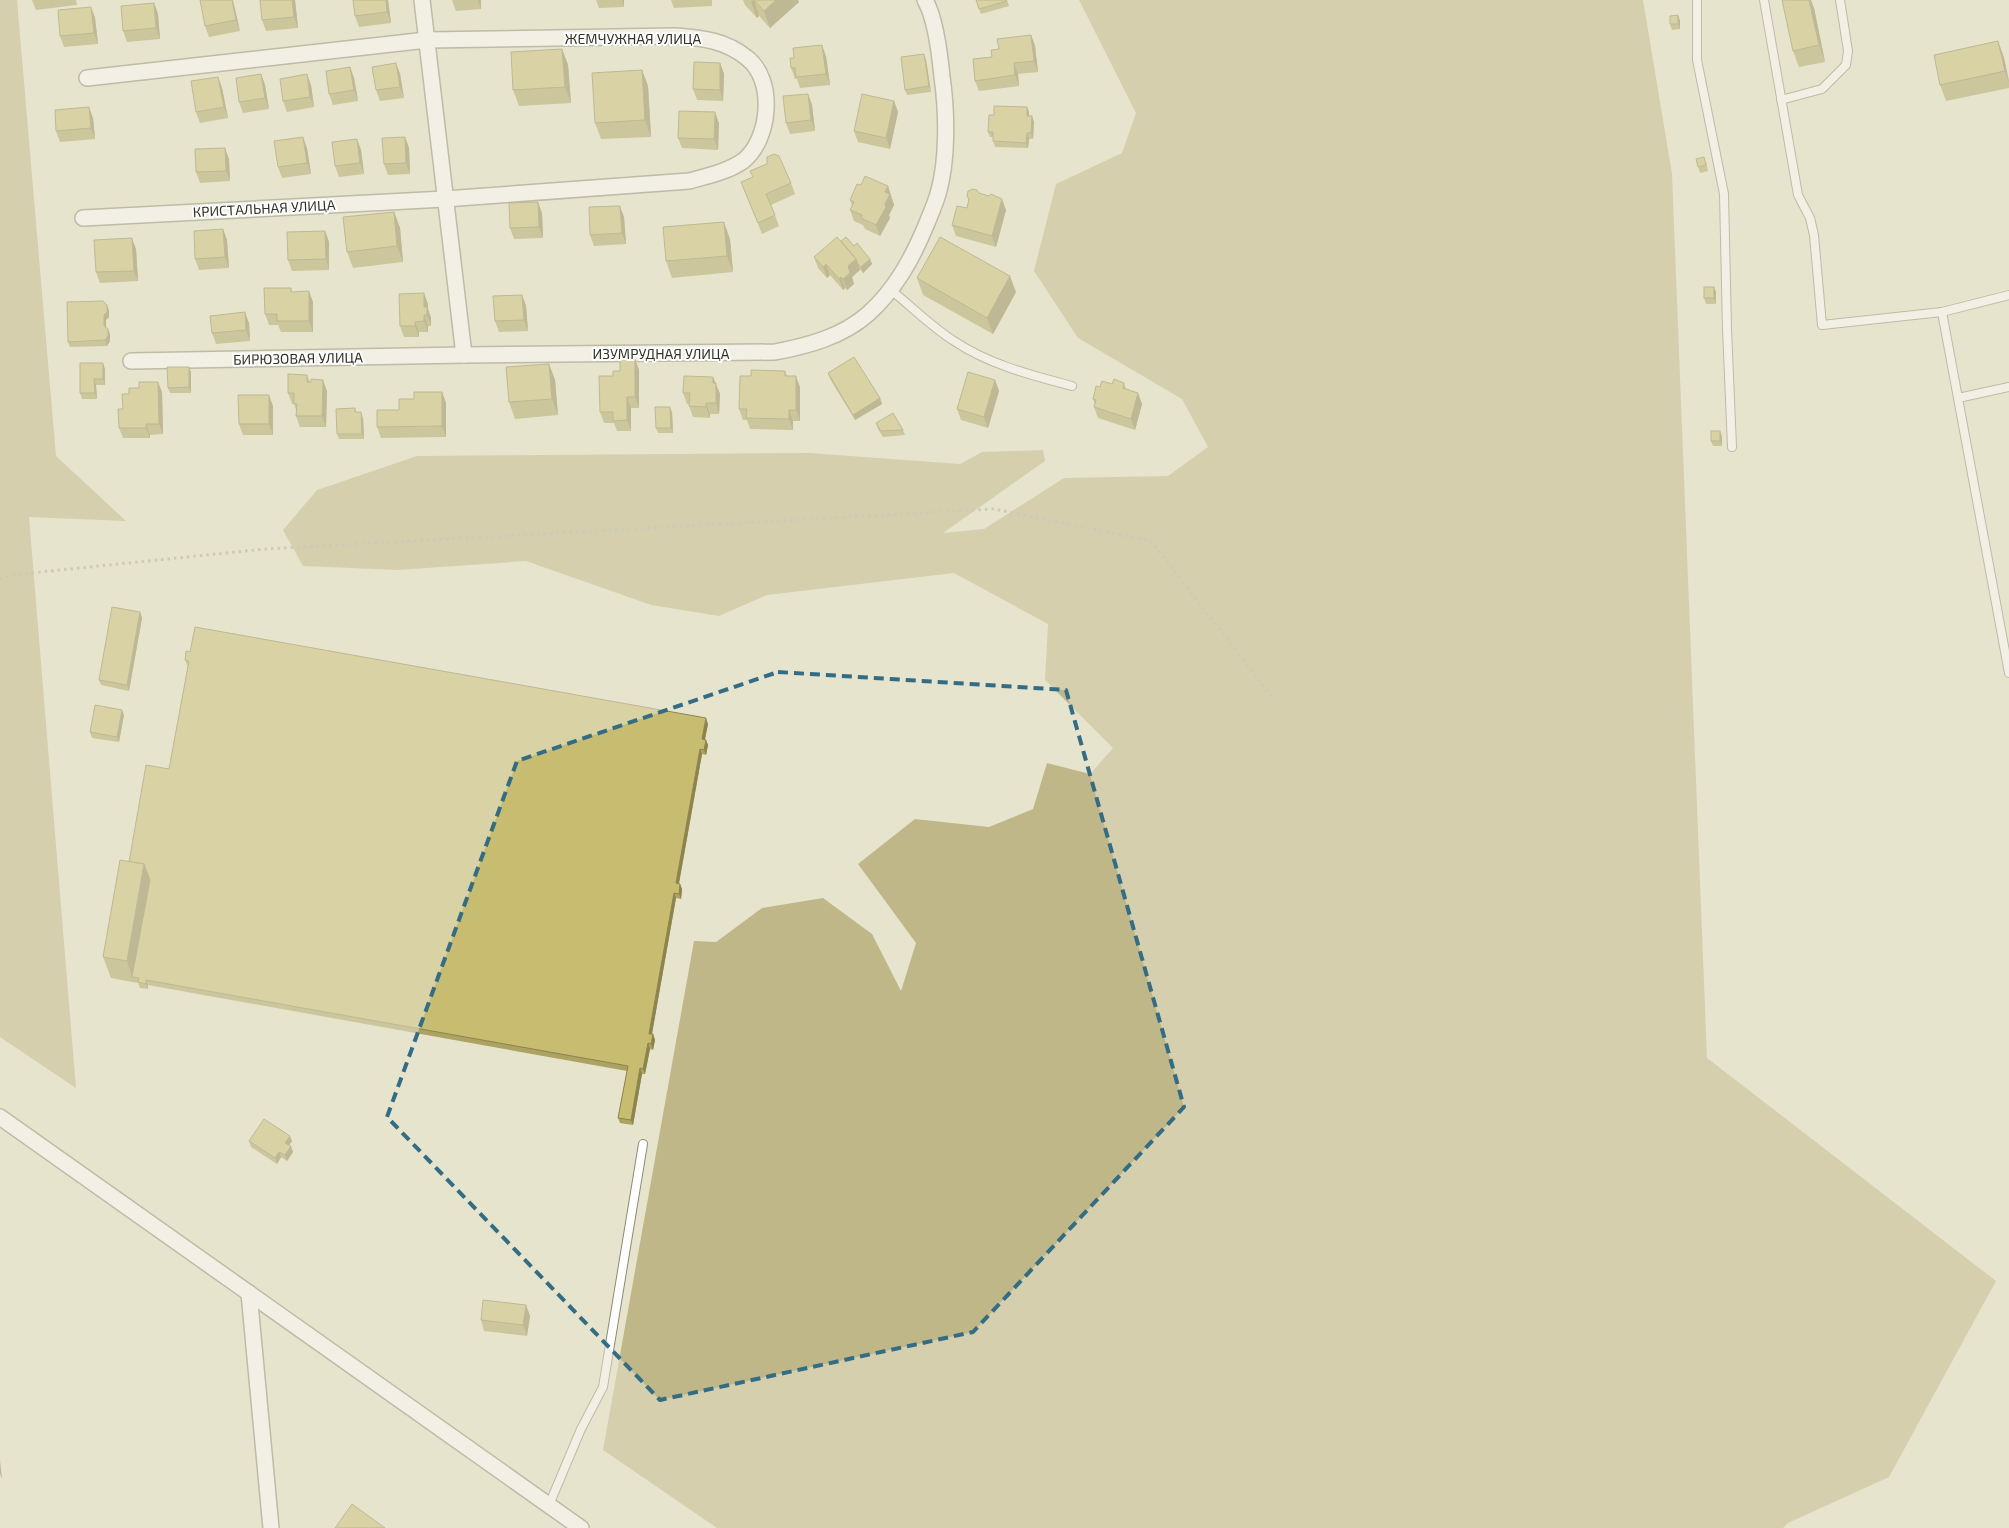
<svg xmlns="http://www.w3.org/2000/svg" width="2009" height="1528" font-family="'Exo 2',sans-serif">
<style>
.green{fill:#bfb788}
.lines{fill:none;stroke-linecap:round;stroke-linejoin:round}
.service-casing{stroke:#8c8975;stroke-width:10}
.minor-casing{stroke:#8c8975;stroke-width:18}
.path{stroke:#aeab99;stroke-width:3;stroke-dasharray:2.5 4;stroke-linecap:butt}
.service{stroke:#fff;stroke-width:8}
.minor{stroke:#fff;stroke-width:15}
.wall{fill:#aca261}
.shaded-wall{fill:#8c844f}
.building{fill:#c8bc71;stroke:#8c844f}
.marked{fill:none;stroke:#326c85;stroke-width:4;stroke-dasharray:10 6;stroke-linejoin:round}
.labels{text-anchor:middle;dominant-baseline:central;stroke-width:4;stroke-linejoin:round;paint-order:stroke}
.street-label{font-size:14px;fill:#333229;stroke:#fff}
</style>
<rect width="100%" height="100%" fill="#e7e4ce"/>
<g class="green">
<polygon points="0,0 17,0 56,456 126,521 29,517 76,1088 0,1037"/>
<polygon points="1079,0 1643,0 1672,174 1707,1058 1996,1281 1889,1477 1788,1523 1783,1528 717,1528 603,1450 694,941 716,942 762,908 823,898 872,934 901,991 916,943 858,864 915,819 989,827 1033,809 1047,763 1090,774 1113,748 1045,680 1048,624 954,573 767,595 719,616 651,605 526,561 398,570 303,566 283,530 317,490 417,456 810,453 960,464 982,452 1043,450 1045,461 943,533 984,529 1064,478 1168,476 1208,447 1182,399 1078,338 1034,271 1056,184 1122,153 1136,113"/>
</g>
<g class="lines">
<defs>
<g id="service">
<polyline points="1697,0 1697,60 1724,194 1727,329 1732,447"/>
<polyline points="1764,0 1798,195 1810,218 1814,235 1822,325 1942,312 2009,295"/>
<polyline points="1781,100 1822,89 1846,65 1848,51 1840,0"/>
<path d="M891,290C912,307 932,327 954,341C990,365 1031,375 1072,386"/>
<polyline points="1942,312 2009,673"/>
<polyline points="1958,398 2009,387"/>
<polyline points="549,1505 581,1429 603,1387 643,1144"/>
</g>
<g id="minor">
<polyline points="422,0 464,355"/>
<path d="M83,218L445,199L689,181C707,176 727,172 743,161C770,140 776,80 747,58C725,40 702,38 675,36L427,40L87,78"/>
<path d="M131,361L464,355L775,352C807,346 842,337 868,314C896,289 913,257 927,223C931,213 935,204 938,194C948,160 947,112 942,77C940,56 936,19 925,0"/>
<polyline points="0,1117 581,1528"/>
<polyline points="249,1293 271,1528"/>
</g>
</defs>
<use href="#service" class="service-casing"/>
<use href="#minor" class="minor-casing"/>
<polyline class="path" points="0,579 11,575 265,549 994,509 1151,541 1273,698"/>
<use href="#service" class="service"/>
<use href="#minor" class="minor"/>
</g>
<g class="wall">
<polygon points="32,0 76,0 77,5 36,10"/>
<polygon points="260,0 295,0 298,28 266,31 262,20"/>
<polygon points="353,0 388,0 391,23 359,27 355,16"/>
<polygon points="452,0 481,0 481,9 456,11"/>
<polygon points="596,0 624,0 624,7 599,8"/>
<polygon points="671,0 712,0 712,6 674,8"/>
<polygon points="743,0 798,0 799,2 770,28 759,16 757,18 745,5"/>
<polygon points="1007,0 1009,6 981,14 979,9"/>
<polygon points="154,3 158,14 160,39 127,42 123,31"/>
<polygon points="234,5 240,31 209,37 205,26"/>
<polygon points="91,7 95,18 98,44 64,47 60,36"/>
<polygon points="1814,8 1825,62 1799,67 1793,51"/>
<polygon points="1678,15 1680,21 1680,29 1672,30 1670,24"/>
<polygon points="1031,35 1035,46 1038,72 1018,74 1019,86 979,91 975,81 992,57 999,49"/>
<polygon points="1998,41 2004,58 2009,80 2009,88 1946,101 1940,85"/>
<polygon points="562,49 568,65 571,103 519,106 513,90"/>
<polygon points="826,56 830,85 800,88 797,79 795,79 791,68 794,58"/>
<polygon points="926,60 931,92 907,95 905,90"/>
<polygon points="396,63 400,74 404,98 380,101 376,90"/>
<polygon points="720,63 724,74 723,101 697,100 693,89"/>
<polygon points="350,67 354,78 358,101 333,105 329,94"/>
<polygon points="642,70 648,86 651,137 601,139 595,123"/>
<polygon points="261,74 265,85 269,109 243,113 239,102"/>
<polygon points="218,77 222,88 228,118 200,123 196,112"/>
<polygon points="311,85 314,107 287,112 283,101"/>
<polygon points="808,94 812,105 815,131 790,134 786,123"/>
<polygon points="894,101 898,112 890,149 858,142 854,131"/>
<polygon points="1027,107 1029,112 1029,116 1034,122 1033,139 1029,139 1028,148 995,147 993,141 993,137 990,137 988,132 994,115"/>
<polygon points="93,118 95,139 60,142 56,131"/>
<polygon points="719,123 718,150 682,148 678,138"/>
<polygon points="405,137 409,148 410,174 388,175 384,164"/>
<polygon points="357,139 361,150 364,174 339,177 335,166"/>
<polygon points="307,148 311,174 282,178 278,167"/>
<polygon points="229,159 230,181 200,183 196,172"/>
<polygon points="1696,159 1706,162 1708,171 1700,173"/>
<polygon points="741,182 791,183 795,194 771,205 779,226 762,234"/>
<polygon points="861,185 888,186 894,205 889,215 890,218 880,236 865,229 863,225 854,221 850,210 852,206 850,200"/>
<polygon points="979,193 1006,210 996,247 956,236 952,225 967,208 969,201 967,196"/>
<polygon points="394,212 400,228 403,262 353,268 347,252"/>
<polygon points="542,213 543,238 514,239 510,228"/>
<polygon points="624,217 626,244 594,246 590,235"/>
<polygon points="223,229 227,240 229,268 199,270 195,259"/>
<polygon points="325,231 329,242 329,270 292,271 288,260"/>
<polygon points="730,239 733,272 672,278 666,261"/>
<polygon points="841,241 854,246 870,259 872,264 863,273 860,269 852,277 854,284 847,290 845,288 843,290 830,275 827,278 818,268 814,257"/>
<polygon points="136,249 138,281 100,283 96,272"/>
<polygon points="917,278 1016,292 993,334 923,295"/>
<polygon points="1714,287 1716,292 1716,304 1706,304 1704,298"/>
<polygon points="291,288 292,292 313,302 313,332 281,332 278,325 269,325 265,314"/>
<polygon points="522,295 526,306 528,331 499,332 495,321"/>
<polygon points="428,304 428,309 431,318 431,326 428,326 428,332 419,332 419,337 404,337 400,326"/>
<polygon points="107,305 109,311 109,317 106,320 106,328 110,334 110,341 107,346 70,347 68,342"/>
<polygon points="249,323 250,341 216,344 212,333"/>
<polygon points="635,359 639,370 639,408 631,408 631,431 617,431 614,423 604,423 600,412 613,376"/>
<polygon points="549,364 555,380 558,415 515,419 509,402"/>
<polygon points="189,367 191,372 191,393 170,393 168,388"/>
<polygon points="105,369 105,385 96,385 97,399 82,399 80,393"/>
<polygon points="785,371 787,376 800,387 800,421 793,421 793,430 750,429 747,420 743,420 739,409 751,376"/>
<polygon points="828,373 880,398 882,404 855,420 830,379"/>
<polygon points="307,375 310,382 327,391 326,427 300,427 296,416 296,410 294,404 292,404 288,393"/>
<polygon points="713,377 720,394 719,414 710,414 710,418 693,417 689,406 689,404 687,404 683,393"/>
<polygon points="995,380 999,391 988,428 961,420 957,409"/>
<polygon points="158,382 162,392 163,434 150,435 150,438 123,438 119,428 123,409 139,388"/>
<polygon points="1124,383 1126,389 1138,393 1142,404 1135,430 1098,418 1094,407 1095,405 1093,399 1100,387 1112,384"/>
<polygon points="442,392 446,403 446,437 381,438 377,427 399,410 414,399"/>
<polygon points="273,406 273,435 243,435 239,424"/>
<polygon points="355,408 356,412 363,418 364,439 339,439 337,434"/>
<polygon points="672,412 673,433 658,433 656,428"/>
<polygon points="876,423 903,430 905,435 883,437 878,429"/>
<polygon points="1722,437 1722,446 1713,446 1711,441"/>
<polygon points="140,612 142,618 129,691 101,685 99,680"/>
<polygon points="185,660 708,724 705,739 708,745 706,755 702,754 679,884 682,889 681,899 676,898 652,1034 653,1034 655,1040 653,1050 650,1049 645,1074 642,1074 633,1125 620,1123 618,1118 627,1071 148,985 148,989 140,988 138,983 111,978 103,957 129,862 169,769 188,665 187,665"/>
<polygon points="124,715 119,742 92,738 90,732"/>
<polygon points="249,1141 292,1141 289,1145 293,1152 287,1161 281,1157 277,1164 251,1147"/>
<polygon points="526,1305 530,1316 527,1336 484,1331 481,1320"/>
</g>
<g class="shaded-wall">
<polygon points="232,0 233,0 234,5 240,31 236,20"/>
<polygon points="292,0 295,0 298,28 294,17"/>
<polygon points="386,0 388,0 391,23 387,12"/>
<polygon points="478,0 481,0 481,9"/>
<polygon points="622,0 624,0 624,7"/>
<polygon points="754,0 759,16 757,18 751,2"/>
<polygon points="776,0 798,0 799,2 770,28 764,11"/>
<polygon points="1809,0 1811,0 1814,8 1825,62 1819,45"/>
<polygon points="154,3 158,14 160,39 156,28"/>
<polygon points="91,7 95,18 98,44 94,33"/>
<polygon points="1678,15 1680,21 1680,29 1678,24"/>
<polygon points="1031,35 1035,46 1038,72 1034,61"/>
<polygon points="1998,41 2004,58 2009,83 2005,71"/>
<polygon points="822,45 826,56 830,85 826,74"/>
<polygon points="562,49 568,65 571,103 565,87"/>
<polygon points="924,54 926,60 931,92 929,86"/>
<polygon points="396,63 400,74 404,98 400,87"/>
<polygon points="720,63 724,74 723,101 720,90"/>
<polygon points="1014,63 1018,74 1019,86 1015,75"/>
<polygon points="350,67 354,78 358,101 354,90"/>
<polygon points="642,70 648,86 651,137 645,120"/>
<polygon points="261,74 265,85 269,109 265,98"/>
<polygon points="307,74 311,85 314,107 310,97"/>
<polygon points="218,77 222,88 228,118 224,107"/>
<polygon points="808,94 812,105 815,131 811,120"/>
<polygon points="894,101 898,112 890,149 886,138"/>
<polygon points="89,107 93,118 95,139 91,128"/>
<polygon points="1027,107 1029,112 1029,122 1027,116"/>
<polygon points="715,112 719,123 718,150 714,139"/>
<polygon points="1032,116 1034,122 1033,139 1031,133"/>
<polygon points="1027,133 1029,139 1028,148 1026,143"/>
<polygon points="303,137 307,148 311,174 307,163"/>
<polygon points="405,137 409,148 410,174 406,163"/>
<polygon points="357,139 361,150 364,174 360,163"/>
<polygon points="225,148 229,159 230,181 226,171"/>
<polygon points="888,186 894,205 889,215 890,218 880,236 876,225 885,204 885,192"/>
<polygon points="1002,199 1006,210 996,247 992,236"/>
<polygon points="538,202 542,213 543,238 539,227"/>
<polygon points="620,206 624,217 626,244 622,233"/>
<polygon points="394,212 400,228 403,262 397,246"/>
<polygon points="724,222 730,239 733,272 727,256"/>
<polygon points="223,229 227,240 229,268 225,257"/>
<polygon points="325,231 329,242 329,270 326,259"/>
<polygon points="132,238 136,249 138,281 134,271"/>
<polygon points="856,259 860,270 852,277 854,284 847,290 843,279 848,266"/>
<polygon points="870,259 872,264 863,273 861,267"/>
<polygon points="826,264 830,275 827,278 823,267"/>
<polygon points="1010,276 1016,292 993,334 987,318"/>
<polygon points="841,277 845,288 843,290 839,279"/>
<polygon points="1714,287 1716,292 1716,304 1714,298"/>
<polygon points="309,291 313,302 313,332 309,321"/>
<polygon points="424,293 428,304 428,309 431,318 431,326 424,307"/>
<polygon points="522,295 526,306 528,331 524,320"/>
<polygon points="107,305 109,311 109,317 106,320 106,332 104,326 104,315"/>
<polygon points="245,312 249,323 250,341 246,330"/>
<polygon points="424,315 428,326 428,332 424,321"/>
<polygon points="415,322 419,332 419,337 415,326"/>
<polygon points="108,329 110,334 110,341 107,346 105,340"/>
<polygon points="635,359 639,370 639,408 635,397"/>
<polygon points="103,363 105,369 105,385 103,379"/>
<polygon points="549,364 555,380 558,415 552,399"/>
<polygon points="189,367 191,372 191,393 189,387"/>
<polygon points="796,376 800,387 800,421 796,410"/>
<polygon points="713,377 720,394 719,414 716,403 713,383"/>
<polygon points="94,379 96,385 97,399 95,393"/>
<polygon points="323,380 327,391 326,427 322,416"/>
<polygon points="995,380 999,391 988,428 984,417"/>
<polygon points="158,382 162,392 163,434 159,424"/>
<polygon points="442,392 446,403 446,437 442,426"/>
<polygon points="1138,393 1142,404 1135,430 1131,419"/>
<polygon points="269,395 273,406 273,435 269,424"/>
<polygon points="627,397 631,408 631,431 627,420"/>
<polygon points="880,398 882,404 855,420 853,415"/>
<polygon points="706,403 710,414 710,418 706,407"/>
<polygon points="670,407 672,412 673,433 671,428"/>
<polygon points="789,410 793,421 793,430 789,419"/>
<polygon points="361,412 363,418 364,439 362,434"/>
<polygon points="146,424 150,435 150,438 146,428"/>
<polygon points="1720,431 1722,437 1722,446 1720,441"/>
<polygon points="140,612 142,618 129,691 127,685"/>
<polygon points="122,710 124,715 119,742 117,737"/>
<polygon points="706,718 708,724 704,744 702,739"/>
<polygon points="706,740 708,745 706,755 704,750"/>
<polygon points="700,749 702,754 678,888 676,883"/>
<polygon points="144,864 152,886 132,977 127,961"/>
<polygon points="680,884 682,889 681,899 679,894"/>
<polygon points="674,893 676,898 651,1039 649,1034"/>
<polygon points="146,980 148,985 148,989 146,984"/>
<polygon points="653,1034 655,1040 653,1050 651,1044"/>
<polygon points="648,1043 650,1049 645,1074 643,1069"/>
<polygon points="640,1068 642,1074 633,1125 631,1120"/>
<polygon points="290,1136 292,1141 287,1148 285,1143"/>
<polygon points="291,1146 293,1152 287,1161 285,1155"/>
<polygon points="279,1152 281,1157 277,1164 275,1158"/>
<polygon points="526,1305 530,1316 527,1336 523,1325"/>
<polygon points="0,1460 2,1479 0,1474"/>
</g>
<g class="building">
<polygon points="200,0 232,0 236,20 205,26"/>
<polygon points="260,0 292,0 294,17 262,20"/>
<polygon points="353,0 386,0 387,12 355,16"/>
<polygon points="754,0 776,0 764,11"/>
<polygon points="976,0 1006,0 1007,1 979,9"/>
<polygon points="1782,0 1809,0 1819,45 1793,51"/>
<polygon points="154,3 156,28 123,31 121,6"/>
<polygon points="91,7 94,33 60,36 58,10"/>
<polygon points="1678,15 1678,24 1670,24 1670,16"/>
<polygon points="1031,35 1034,61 1014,63 1015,75 975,81 973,59 992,57 991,50 999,49 997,39"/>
<polygon points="1998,41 2005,71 1940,85 1934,55"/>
<polygon points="822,45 826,74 796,77 795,68 791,68 790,58 794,58 793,48"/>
<polygon points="562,49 565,87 513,90 511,52"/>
<polygon points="924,54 929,86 905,90 901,57"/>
<polygon points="694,62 720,63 720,90 693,89"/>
<polygon points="396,63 400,87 376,90 372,67"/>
<polygon points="350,67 354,90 329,94 326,71"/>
<polygon points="642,70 645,120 595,123 592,73"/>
<polygon points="261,74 265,98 239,102 236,78"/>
<polygon points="307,74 310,97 283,101 280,79"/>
<polygon points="218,77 224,107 196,112 191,81"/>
<polygon points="808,94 811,120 786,123 783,96"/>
<polygon points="862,94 894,101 886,138 854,131"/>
<polygon points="994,106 1027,107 1027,116 1032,116 1031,133 1027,133 1026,143 993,141 993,132 988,132 989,115 994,115"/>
<polygon points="89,107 91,128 56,131 55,110"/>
<polygon points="679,111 715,112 714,139 678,138"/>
<polygon points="303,137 307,163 278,167 274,141"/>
<polygon points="405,137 406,163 384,164 382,138"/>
<polygon points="357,139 360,163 335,166 332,142"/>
<polygon points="225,148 226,171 196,172 195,149"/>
<polygon points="774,154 779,156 791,183 766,194 775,215 758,223 741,182 753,177 750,171 767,164 767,157"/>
<polygon points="1704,157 1706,165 1698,167 1696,159"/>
<polygon points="865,176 888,186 885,192 890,194 885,204 886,207 876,225 861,218 862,215 850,210 854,202 850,200 857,184 861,185"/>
<polygon points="973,189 977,190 979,193 989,196 991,194 1002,199 992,236 952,225 957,206 967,208 969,199 967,196 968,191"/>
<polygon points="538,202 539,227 510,228 509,203"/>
<polygon points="620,206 622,233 590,235 589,207"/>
<polygon points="394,212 397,246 347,252 343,217"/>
<polygon points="724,222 727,256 666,261 663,227"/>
<polygon points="223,229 225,257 195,259 194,231"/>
<polygon points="325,231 326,259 288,260 287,232"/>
<polygon points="837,237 856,259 848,266 850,273 843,279 841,277 839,279 826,264 823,267 814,257"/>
<polygon points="846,237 854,246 857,243 870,259 861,267 858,264 856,259 841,241"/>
<polygon points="940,237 1010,276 987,318 917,278"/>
<polygon points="132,238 134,271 96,272 94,240"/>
<rect x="1704" y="287" width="10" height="11"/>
<polygon points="264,288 291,288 291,292 309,291 309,321 277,321 277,314 265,314"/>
<polygon points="424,293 424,307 427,307 427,315 424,315 424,321 415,322 415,326 400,326 399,294"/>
<polygon points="522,295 524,320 495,321 493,296"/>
<polygon points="103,301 107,305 107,312 104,315 104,326 108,329 108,336 105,340 68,342 67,302"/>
<polygon points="245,312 246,330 212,333 210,316"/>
<polygon points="854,357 880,398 853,415 828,373"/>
<polygon points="620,359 635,359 635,397 627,397 627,420 613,421 613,412 600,412 599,376 613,376 613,371 620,371"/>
<polygon points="80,363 103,363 103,379 94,379 95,393 80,393"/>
<polygon points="549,364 552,399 509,402 506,367"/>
<polygon points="167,367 189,367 189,387 168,388"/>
<polygon points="751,370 785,371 785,376 796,376 796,410 789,410 789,419 746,418 747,409 739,409 740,376 751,376"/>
<polygon points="968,372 995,380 984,417 957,409"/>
<polygon points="288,374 307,375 307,382 311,382 311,379 323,380 322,416 296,416 297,404 294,404 294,393 288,393"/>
<polygon points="684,376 713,377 713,383 716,383 716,403 706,403 706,407 689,406 690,393 683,393"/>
<polygon points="1114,379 1124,383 1123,388 1138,393 1131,419 1094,407 1096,400 1093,399 1096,386 1100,387 1102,381 1112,384"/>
<polygon points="139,382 158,382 159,424 146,424 146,428 119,428 118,409 123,409 122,394 129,394 129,388 139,388"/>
<polygon points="414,392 442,392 442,426 377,427 377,410 399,410 399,399 414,399"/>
<polygon points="238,395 269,395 269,424 239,424"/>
<polygon points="655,407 670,407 671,428 656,428"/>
<polygon points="355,408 355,412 361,412 362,434 337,434 336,409"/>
<polygon points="893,413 903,430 881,431 876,423"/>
<rect x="1711" y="431" width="9" height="10"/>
<polygon points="112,607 140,612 127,685 99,680"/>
<polygon points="195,627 706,718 702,739 706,740 704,750 700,749 676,883 680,884 679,894 674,893 649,1034 653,1034 651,1044 648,1043 643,1069 640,1068 631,1120 618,1118 628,1066 146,980 146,984 138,982 139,978 132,977 150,880 144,864 129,862 146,765 169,769 189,661 185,660 186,651 190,652"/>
<polygon points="95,705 122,710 117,737 90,732"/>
<polygon points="120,860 144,864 127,961 103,957"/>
<polygon points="264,1119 290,1136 285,1143 291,1146 285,1155 279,1152 275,1158 249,1141"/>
<polygon points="483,1300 526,1305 523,1325 481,1320"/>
<polygon points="352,1504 385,1528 335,1528"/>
</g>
<path d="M0 0H2009V1528H0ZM778,672L1066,690L1184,1107L973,1332L660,1400L387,1117L517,761Z" fill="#e7e4ce" fill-opacity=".55" fill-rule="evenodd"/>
<path class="marked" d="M778,672L1066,690L1184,1107L973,1332L660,1400L387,1117L517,761Z"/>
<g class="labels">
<g class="street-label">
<text x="633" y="38">ЖЕМЧУЖНАЯ УЛИЦА</text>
<text transform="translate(264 208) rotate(-3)">КРИСТАЛЬНАЯ УЛИЦА</text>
<text x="661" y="353">ИЗУМРУДНАЯ УЛИЦА</text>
<text transform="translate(298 358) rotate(-1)">БИРЮЗОВАЯ УЛИЦА</text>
</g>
</g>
</svg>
